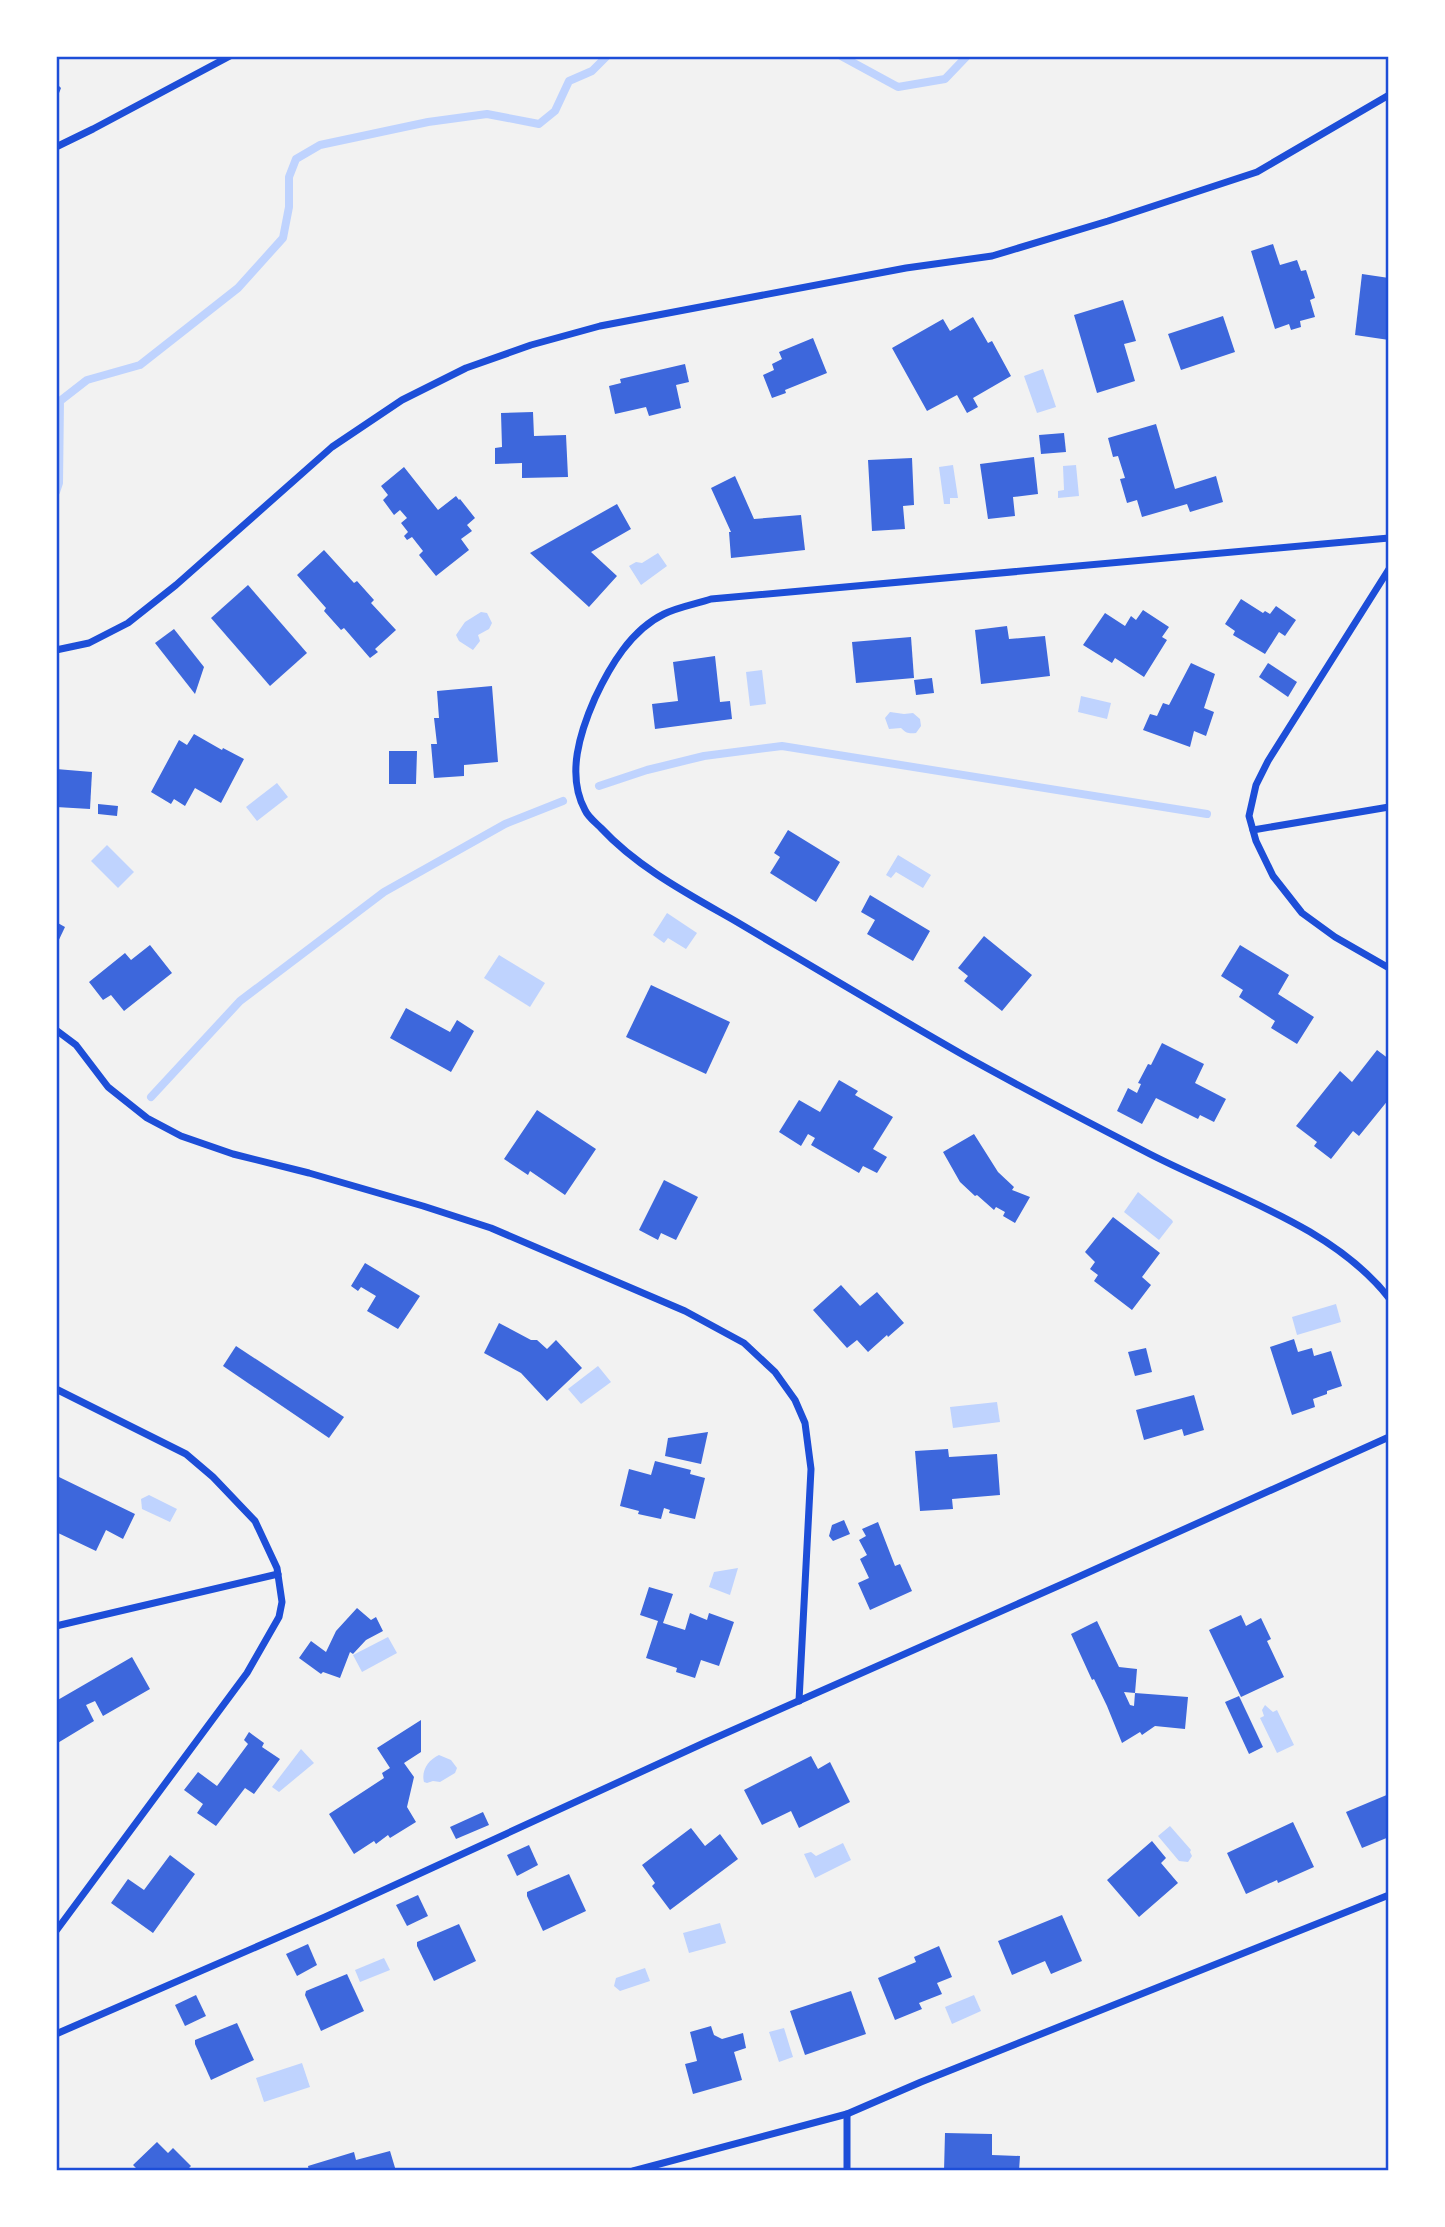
<svg xmlns="http://www.w3.org/2000/svg" width="1445" height="2227" font-family="'Public Sans',sans-serif">
	<style>
		.water { fill: #bfd3fe }
		.lines { fill: none; stroke-linecap: round; stroke-linejoin: round }
		.stream { stroke: #bfd3fe; stroke-width: 8 }
		.building { fill: #3d67dc }
		.minor { stroke: #1d4ed8; stroke-width: 7 }
		.neatline { fill: none; stroke: #1d4ed8; stroke-width: 2.5 }
	</style>
	<rect width="100%" height="100%" fill="#f2f2f2"/>
	<g class="water">
		<polygon points="1043,369 1056,407 1037,413 1024,376"/>
		<polygon points="953,465 958,498 950,498 950,504 944,504 939,467"/>
		<polygon points="1076,465 1079,496 1058,498 1058,491 1064,490 1063,466"/>
		<polygon points="658,553 667,566 641,585 629,566 636,562 642,563"/>
		<polygon points="481,612 487,613 492,623 489,629 478,635 480,641 473,650 459,641 456,635 465,622"/>
		<polygon points="762,670 766,704 750,706 746,672"/>
		<polygon points="1081,696 1111,703 1107,719 1078,712"/>
		<path d="M890,712l14,2 9,-1 7,6 1,7 -5,7c-7,1 -10,0 -15,-5l-12,1 -4,-11z"/>
		<polygon points="277,783 288,797 257,821 246,807"/>
		<polygon points="107,845 134,872 118,888 91,861"/>
		<polygon points="898,855 931,875 923,888 896,872 891,878 886,875"/>
		<polygon points="667,913 697,933 686,949 668,938 664,943 653,935"/>
		<polygon points="499,955 545,983 530,1007 484,978"/>
		<polygon points="1138,1192 1172,1220 1173,1222 1159,1240 1124,1212"/>
		<polygon points="1336,1304 1341,1322 1297,1335 1292,1317"/>
		<polygon points="598,1366 611,1382 581,1404 568,1389"/>
		<polygon points="997,1402 1000,1422 953,1428 950,1407"/>
		<polygon points="149,1495 177,1509 170,1522 142,1509 141,1499"/>
		<polygon points="738,1568 730,1595 709,1587 714,1572"/>
		<polygon points="388,1637 397,1653 362,1672 353,1655"/>
		<polygon points="1265,1705 1273,1712 1277,1710 1294,1745 1277,1753 1260,1718 1264,1716 1262,1710"/>
		<polygon points="301,1749 314,1763 279,1792 272,1787"/>
		<path d="M439,1755l12,5 6,8 -2,5 -15,9 -7,-1 -6,2 -3,-1c-3,-11 4,-22 15,-27z"/>
		<polygon points="1170,1826 1191,1850 1190,1852 1192,1856 1188,1862 1179,1861 1158,1836"/>
		<polygon points="843,1843 851,1860 815,1878 804,1854 811,1852 816,1856"/>
		<polygon points="720,1923 726,1943 689,1953 683,1933"/>
		<polygon points="384,1958 390,1970 360,1982 355,1970"/>
		<polygon points="645,1968 650,1981 620,1991 614,1986 616,1978"/>
		<polygon points="974,1995 981,2011 952,2024 945,2007"/>
		<polygon points="784,2028 793,2057 779,2062 769,2032"/>
		<polygon points="302,2063 310,2087 264,2102 256,2078"/>
	</g>
	<g class="lines">
		<g class="stream">
			<polyline points="841,56 898,87 945,79 967,56"/>
			<polyline points="56,492 59,483 60,401 87,380 140,365 238,288 283,238 289,207 289,177 296,159 320,145 428,122 487,114 539,124 555,111 569,81 592,71 607,56"/>
			<polyline points="599,786 647,770 704,756 782,746 1207,814"/>
			<polyline points="151,1097 240,1001 384,892 505,824 563,801"/>
		</g>
	</g>
	<g class="building">
		<polygon points="56,83 61,88 56,101"/>
		<polygon points="1273,244 1280,265 1297,260 1301,271 1306,270 1315,298 1310,300 1315,317 1300,321 1301,327 1291,330 1289,324 1275,329 1251,251"/>
		<polygon points="1362,274 1389,278 1389,340 1355,335"/>
		<polygon points="1123,300 1136,341 1124,344 1135,381 1097,393 1074,315"/>
		<polygon points="1223,316 1235,352 1181,370 1168,334"/>
		<polygon points="973,317 988,343 992,341 1011,376 973,398 978,407 967,413 957,395 927,411 892,348 943,319 950,331"/>
		<polygon points="813,338 827,373 785,390 786,393 772,398 763,375 774,370 772,364 782,359 779,352"/>
		<polygon points="685,364 689,382 676,385 681,408 649,416 646,407 615,414 609,386 621,383 620,379"/>
		<polygon points="533,412 534,436 566,435 568,477 522,478 522,463 495,464 495,448 502,447 501,413"/>
		<polygon points="1156,424 1175,489 1216,476 1223,502 1190,512 1187,504 1142,517 1137,500 1127,503 1120,479 1125,478 1118,456 1113,457 1108,438"/>
		<polygon points="1064,433 1066,452 1041,454 1039,435"/>
		<polygon points="1034,457 1038,494 1013,497 1015,516 988,519 980,464"/>
		<polygon points="912,458 914,505 903,506 905,529 872,531 868,460"/>
		<polygon points="404,467 438,510 456,496 459,500 460,499 475,518 467,525 472,531 461,539 469,550 436,576 419,555 423,551 412,537 407,540 404,536 408,532 401,523 407,518 400,510 394,515 383,500 388,495 381,486"/>
		<polygon points="735,476 754,519 801,515 805,550 731,558 729,532 731,532 711,488"/>
		<polygon points="617,504 631,529 591,552 617,576 589,607 530,553"/>
		<polygon points="324,550 354,583 357,581 374,600 371,603 396,630 375,649 378,652 370,658 344,628 341,630 324,611 326,608 297,575"/>
		<polygon points="248,585 307,653 270,686 211,618"/>
		<polygon points="1241,599 1263,613 1265,611 1270,614 1276,606 1296,620 1285,636 1279,632 1265,654 1233,635 1235,631 1225,624"/>
		<polygon points="1143,610 1169,627 1162,637 1167,640 1144,677 1115,658 1112,663 1083,645 1105,613 1125,626 1131,616 1136,620"/>
		<polygon points="1007,626 1009,639 1045,636 1050,676 981,684 975,630"/>
		<polygon points="174,629 204,667 195,694 155,643"/>
		<polygon points="911,637 914,678 856,683 852,642"/>
		<polygon points="715,656 720,702 730,701 732,719 655,729 652,704 678,701 673,662"/>
		<polygon points="1191,663 1215,674 1204,708 1214,712 1206,736 1194,731 1190,747 1143,730 1150,714 1157,716 1163,703 1169,705"/>
		<polygon points="1268,663 1297,682 1288,697 1259,677"/>
		<polygon points="932,678 934,693 916,695 914,680"/>
		<polygon points="492,686 498,762 464,765 464,776 434,778 431,744 437,744 434,718 439,718 437,691"/>
		<polygon points="194,734 222,750 223,748 244,759 221,803 195,788 185,806 174,799 171,804 151,792 179,740 187,745"/>
		<polygon points="389,751 417,751 416,784 389,784"/>
		<polygon points="56,769 92,772 90,809 56,807"/>
		<polygon points="98,804 118,806 117,816 98,814"/>
		<polygon points="788,830 840,862 816,902 770,873 780,857 774,853"/>
		<polygon points="870,895 930,931 913,961 867,934 875,920 861,912"/>
		<polygon points="56,922 65,927 56,946"/>
		<polygon points="984,936 1032,975 1002,1011 964,981 968,976 958,968"/>
		<polygon points="150,945 172,973 124,1011 111,995 103,1000 89,982 125,953 131,960"/>
		<polygon points="1240,945 1289,975 1278,994 1314,1017 1297,1044 1271,1028 1275,1021 1239,997 1243,990 1221,976"/>
		<polygon points="651,985 730,1022 706,1074 626,1037"/>
		<polygon points="406,1008 450,1032 457,1020 474,1031 451,1072 390,1038"/>
		<polygon points="1162,1043 1204,1064 1195,1083 1226,1099 1214,1122 1200,1115 1198,1119 1156,1098 1142,1124 1117,1111 1128,1088 1137,1093 1141,1084 1138,1083 1148,1064 1151,1065"/>
		<polygon points="1377,1050 1389,1059 1389,1099 1359,1136 1353,1131 1331,1159 1314,1146 1317,1142 1296,1126 1340,1071 1352,1082"/>
		<polygon points="839,1080 858,1091 855,1095 893,1117 873,1149 887,1157 877,1173 863,1166 859,1173 811,1145 815,1138 808,1134 801,1146 779,1132 799,1100 820,1112"/>
		<polygon points="537,1110 596,1149 565,1195 530,1171 528,1175 504,1159"/>
		<polygon points="974,1134 998,1172 1014,1187 1012,1190 1030,1197 1015,1223 1003,1216 1005,1212 996,1207 994,1210 977,1195 975,1196 960,1182 943,1152"/>
		<polygon points="664,1180 698,1197 676,1240 661,1233 658,1240 639,1230"/>
		<polygon points="1113,1217 1160,1253 1142,1277 1151,1285 1132,1310 1094,1281 1098,1275 1090,1269 1095,1262 1085,1252"/>
		<polygon points="365,1263 420,1296 398,1329 367,1311 376,1296 361,1287 358,1291 351,1286"/>
		<polygon points="841,1285 860,1306 877,1292 904,1323 888,1337 887,1335 868,1352 857,1340 847,1348 813,1310"/>
		<polygon points="499,1323 531,1340 537,1340 547,1349 556,1340 582,1368 547,1401 521,1373 484,1353"/>
		<polygon points="1294,1339 1298,1352 1312,1348 1314,1356 1331,1351 1342,1386 1327,1391 1327,1394 1313,1399 1315,1407 1292,1415 1270,1347"/>
		<polygon points="236,1346 344,1417 329,1438 223,1366"/>
		<polygon points="1146,1348 1152,1372 1135,1376 1128,1352"/>
		<polygon points="1194,1395 1204,1430 1184,1436 1182,1429 1144,1440 1136,1410"/>
		<polygon points="708,1432 701,1464 665,1456 668,1438"/>
		<polygon points="948,1449 949,1457 997,1454 1000,1495 952,1499 953,1509 920,1511 915,1451"/>
		<polygon points="655,1461 691,1470 690,1474 705,1478 695,1519 669,1513 670,1510 664,1508 661,1519 638,1514 639,1511 620,1506 629,1469 651,1475"/>
		<polygon points="59,1477 135,1514 123,1539 106,1530 96,1551 56,1532 56,1483"/>
		<polygon points="844,1520 850,1534 833,1541 829,1536 832,1525"/>
		<polygon points="878,1522 895,1566 900,1564 912,1591 870,1610 858,1583 869,1578 860,1559 867,1555 859,1540 866,1536 862,1529"/>
		<polygon points="649,1587 673,1594 663,1623 685,1630 690,1613 707,1620 709,1613 734,1622 719,1666 701,1660 695,1678 676,1672 677,1668 646,1658 658,1621 640,1615"/>
		<polygon points="357,1608 371,1620 376,1617 383,1631 366,1640 353,1654 350,1652 340,1678 323,1672 321,1674 299,1658 311,1641 326,1652 336,1631"/>
		<polygon points="1241,1615 1246,1626 1261,1618 1271,1639 1267,1641 1284,1677 1241,1697 1209,1630"/>
		<polygon points="1097,1621 1119,1667 1137,1669 1135,1693 1124,1692 1130,1705 1134,1706 1135,1693 1188,1697 1185,1729 1155,1726 1142,1735 1140,1732 1122,1743 1107,1706 1094,1679 1092,1680 1071,1634"/>
		<polygon points="132,1657 150,1689 103,1716 95,1701 86,1705 94,1721 56,1744 56,1701"/>
		<polygon points="1239,1696 1263,1747 1249,1754 1225,1702"/>
		<polygon points="421,1720 421,1752 404,1763 414,1777 407,1807 416,1822 390,1838 388,1835 376,1844 374,1841 354,1854 329,1814 384,1778 382,1773 390,1768 377,1748"/>
		<polygon points="249,1732 264,1743 262,1747 280,1759 254,1794 245,1788 216,1826 197,1813 203,1804 184,1790 198,1772 217,1786 248,1744 244,1740"/>
		<polygon points="811,1756 818,1769 830,1762 850,1802 799,1828 791,1811 762,1825 744,1790"/>
		<polygon points="1389,1794 1389,1837 1362,1848 1346,1812"/>
		<polygon points="483,1812 489,1825 456,1839 450,1827"/>
		<polygon points="1293,1822 1314,1867 1278,1883 1277,1880 1246,1894 1227,1853"/>
		<polygon points="691,1828 705,1846 720,1834 738,1859 670,1910 652,1886 655,1883 642,1865"/>
		<polygon points="1152,1841 1166,1858 1161,1863 1178,1883 1139,1917 1107,1880"/>
		<polygon points="529,1845 538,1865 517,1876 507,1855"/>
		<polygon points="170,1855 195,1874 153,1933 111,1903 128,1879 144,1890"/>
		<polygon points="569,1874 586,1911 543,1931 527,1896 527,1892"/>
		<polygon points="418,1895 428,1916 407,1926 396,1905"/>
		<polygon points="1062,1915 1082,1961 1051,1974 1045,1961 1012,1975 998,1941"/>
		<polygon points="459,1924 476,1961 434,1981 417,1946 417,1942"/>
		<polygon points="308,1944 317,1965 297,1976 286,1954"/>
		<polygon points="939,1946 952,1977 937,1983 942,1994 919,2003 922,2009 895,2020 878,1978 916,1962 914,1957"/>
		<polygon points="347,1974 364,2011 321,2031 305,1995 306,1991"/>
		<polygon points="851,1991 866,2034 805,2055 790,2011"/>
		<polygon points="196,1995 206,2016 185,2026 175,2005"/>
		<polygon points="237,2023 254,2060 211,2080 195,2044 195,2040"/>
		<polygon points="711,2026 714,2035 722,2039 743,2033 746,2048 734,2052 742,2080 693,2094 685,2064 697,2061 690,2032"/>
		<polygon points="945,2133 992,2134 992,2155 1020,2156 1019,2171 944,2171"/>
		<polygon points="157,2142 168,2153 173,2148 191,2166 186,2171 139,2171 133,2165"/>
		<polygon points="390,2151 396,2171 309,2171 308,2166 354,2152 356,2160"/>
	</g>
	<g class="lines">
		<g class="minor">
			<polyline points="56,147 93,129 230,56"/>
			<path d="M1389,538l-678,61c-15,5 -33,8 -47,15 -33,16 -54,52 -69,84 -15,34 -29,77 -10,112 3,7 11,13 16,18 37,40 89,67 136,94 76,45 151,90 228,134 59,33 119,64 179,95 81,43 187,73 245,147"/>
			<polyline points="1389,569 1268,761 1256,785 1249,816 1256,841 1273,876 1302,913 1335,937 1389,968"/>
			<polyline points="56,650 89,643 128,623 176,585 332,447 402,400 466,368 531,345 600,326 906,268 992,256 1108,221 1257,172 1389,95"/>
			<polyline points="1253,830 1389,807"/>
			<polyline points="56,1030 76,1045 108,1087 147,1118 181,1136 233,1154 309,1173 423,1206 491,1228 685,1311 744,1343 775,1372 795,1400 805,1423 811,1469 799,1701"/>
			<polyline points="56,1389 186,1454 213,1477 255,1521 277,1568 282,1602 279,1617 247,1673 56,1931"/>
			<polyline points="56,1626 278,1574"/>
			<polyline points="56,2034 325,1917 706,1742 1067,1582 1389,1437"/>
			<polyline points="633,2171 847,2114 921,2082 1389,1895"/>
			<polyline points="847,2171 847,2114"/>
		</g>
	</g>
	<rect width="1445" height="2227" fill="none" stroke="#ffffff" stroke-width="116"/>
	<rect x="58" y="58" width="1329" height="2111" class="neatline"/>
</svg>
